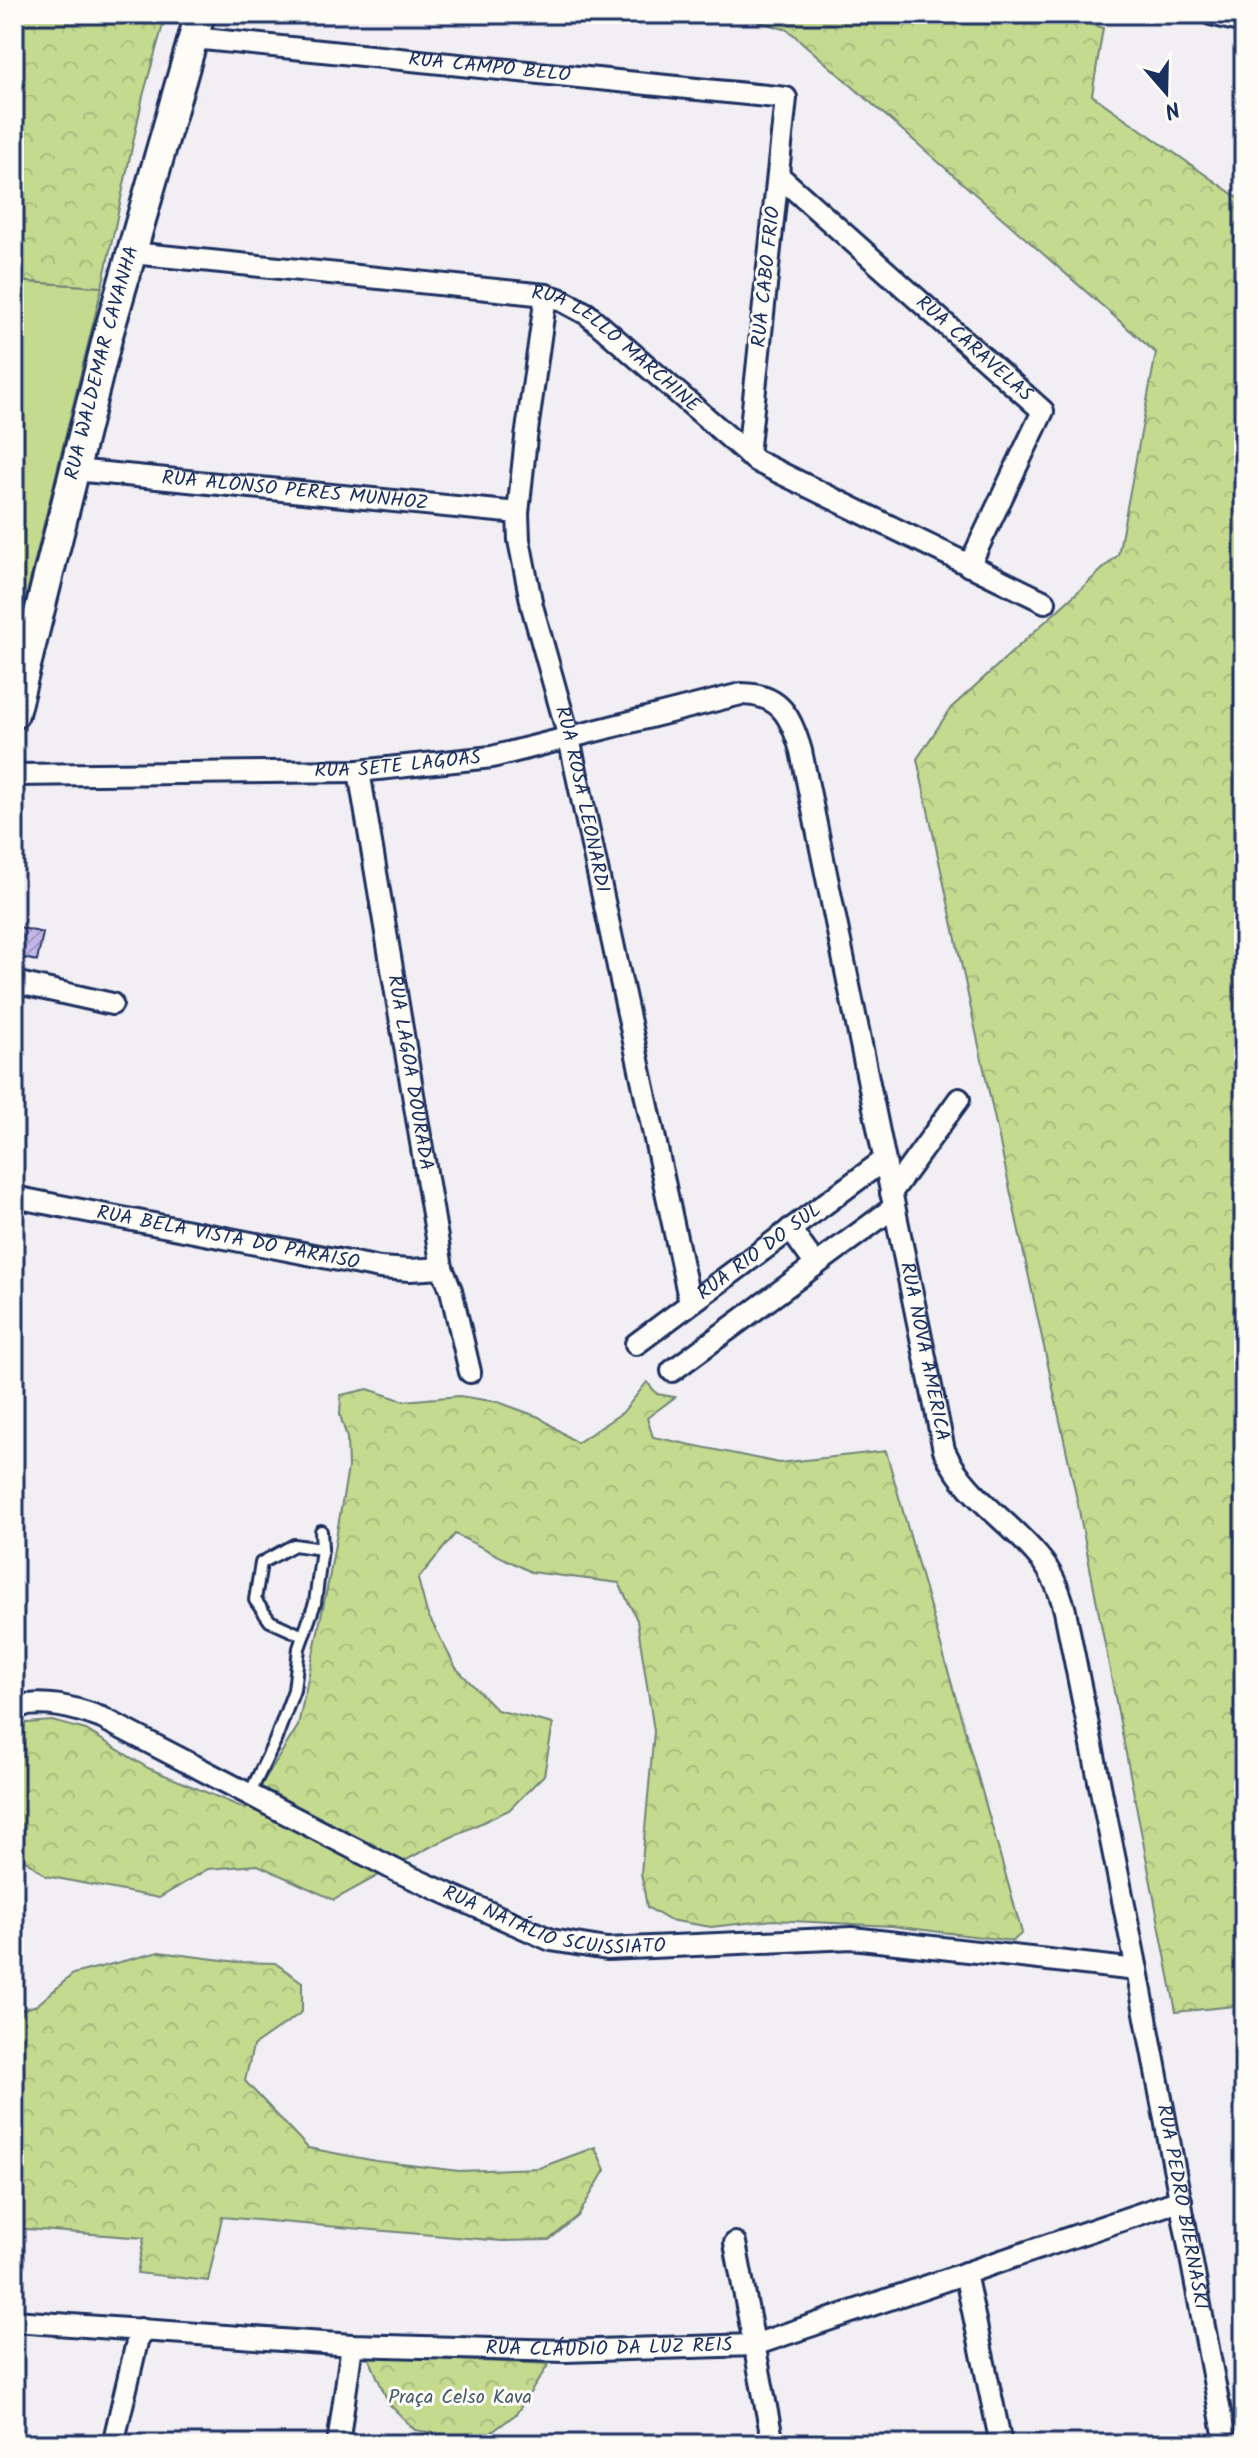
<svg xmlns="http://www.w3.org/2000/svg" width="1258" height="2458" font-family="Kalam,sans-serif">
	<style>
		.grass { fill: #c4da8f; stroke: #708476; stroke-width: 2 }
		.forest { fill: url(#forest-crowns); stroke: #708476; stroke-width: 2 }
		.building { fill: url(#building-hatch); stroke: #1b2f5e; stroke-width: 2 }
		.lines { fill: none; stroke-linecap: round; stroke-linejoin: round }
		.lane-casing { stroke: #1b2f5e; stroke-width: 16 }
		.street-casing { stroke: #1b2f5e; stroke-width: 26 }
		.secondary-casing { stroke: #1b2f5e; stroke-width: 34 }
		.lane { stroke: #fdfcf7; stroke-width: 10 }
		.street { stroke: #fdfcf7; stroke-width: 20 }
		.secondary { stroke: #fdfcf7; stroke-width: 28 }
		.labels { text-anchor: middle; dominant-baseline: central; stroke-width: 6; stroke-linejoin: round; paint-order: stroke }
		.street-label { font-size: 20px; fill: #1b2f5e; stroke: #fdfcf7 }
		.park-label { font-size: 20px; fill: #455a6a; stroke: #fdfcf7 }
	</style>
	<defs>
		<pattern id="forest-crowns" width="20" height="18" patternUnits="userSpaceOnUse" patternTransform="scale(2)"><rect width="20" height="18" fill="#c4da8f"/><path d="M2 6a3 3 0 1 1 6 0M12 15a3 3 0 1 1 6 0" fill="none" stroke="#a8bb7e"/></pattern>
		<pattern id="building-hatch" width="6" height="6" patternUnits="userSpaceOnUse" patternTransform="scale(2)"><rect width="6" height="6" fill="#c2b7e8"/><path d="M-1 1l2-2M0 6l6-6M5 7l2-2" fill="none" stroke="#9d95bf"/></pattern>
	</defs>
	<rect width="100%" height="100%" fill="#f1eef4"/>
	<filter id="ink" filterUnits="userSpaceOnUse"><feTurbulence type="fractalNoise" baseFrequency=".0125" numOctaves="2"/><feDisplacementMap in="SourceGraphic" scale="16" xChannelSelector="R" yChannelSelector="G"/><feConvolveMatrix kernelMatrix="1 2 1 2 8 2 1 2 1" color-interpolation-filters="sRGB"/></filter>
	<g filter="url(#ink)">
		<polygon class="grass" points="14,281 102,287 14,646"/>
		<g class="forest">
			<polygon points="14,14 166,14 143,96 102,287 14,281"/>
			<polygon points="731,14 1054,14 1103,28 1092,95 1244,202 1244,2005 1176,2012 1076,1495 917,759 951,708 1118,555 1156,353 788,30"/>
			<polygon points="647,1382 657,1394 675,1397 647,1418 653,1437 779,1463 886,1451 1022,1933 1013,1941 892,1926 773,1920 711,1927 669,1920 647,1907 641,1873 654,1731 637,1620 619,1583 531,1572 455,1534 418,1579 427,1613 456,1668 497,1710 553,1724 544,1775 509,1810 430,1847 334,1900 258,1865 208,1869 159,1898 46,1876 14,1851 14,1724 52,1721 86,1730 148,1768 246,1809 298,1726 329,1579 348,1468 347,1438 340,1415 341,1395 368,1389 404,1401 459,1396 498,1402 539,1417 577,1443 623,1412"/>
			<polygon points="159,1952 238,1962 275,1963 302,1982 302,2012 253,2046 245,2081 308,2148 376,2161 459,2171 539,2168 595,2147 605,2170 578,2216 549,2240 502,2241 222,2217 208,2281 137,2273 144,2238 14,2228 14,2012 37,2005 73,1974"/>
			<polygon points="368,2356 549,2364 516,2414 488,2435 461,2438 415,2430 389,2404"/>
		</g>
		<polygon class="building" points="14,926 43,933 37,961 14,956"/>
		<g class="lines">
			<g class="lane-casing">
				<g id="lane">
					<polyline points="303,1636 270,1621 255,1600 261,1563 294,1545 322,1549"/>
					<polyline points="250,1793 275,1741 294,1690 299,1648 315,1603 322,1549 321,1531"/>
				</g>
			</g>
			<g class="street-casing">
				<g id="street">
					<polyline points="1211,14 1244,22"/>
					<path id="s1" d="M193,38l593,60 -38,357"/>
					<path id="s2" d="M778,175l265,236 -74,155"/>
					<path id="s3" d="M132,253l414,42 13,4 28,15 169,147 289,141"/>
					<path id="s4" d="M546,295l-20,143 -8,75 1,27 13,66 37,132 121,565"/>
					<path id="s5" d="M74,470l444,43"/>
					<path id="s6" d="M359,771l83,497 9,22 19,82"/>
					<path id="s7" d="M14,775l345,-4 133,-14 249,-63c39,0 50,22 60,57l143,699c20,45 63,69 94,106 14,16 22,35 27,55l72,359 89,474"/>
					<polyline points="14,982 112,1004"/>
					<polyline points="891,1193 959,1099"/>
					<path id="s8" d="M14,1197l366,71 30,2 32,-2"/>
					<polyline points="790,1229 816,1265"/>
					<path id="s9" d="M636,1344l248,-184"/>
					<polyline points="672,1371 893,1208"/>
					<path id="s10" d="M14,1707c31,-7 59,0 88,11l297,154 152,68 56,9 245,-11 285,32"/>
					<polyline points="735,2243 773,2444"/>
					<polyline points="965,2273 1001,2444"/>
					<path id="s11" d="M14,2321l338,24 213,6 189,-6 427,-145"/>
					<polyline points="113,2444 140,2329"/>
					<polyline points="338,2444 352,2345"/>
				</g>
			</g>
			<g class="secondary-casing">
				<g id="secondary">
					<path id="s12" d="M14,714l94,-379 92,-321"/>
				</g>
			</g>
			<use href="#lane" class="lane"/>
			<use href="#street" class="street"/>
			<use href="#secondary" class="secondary"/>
		</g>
	</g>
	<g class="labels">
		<g class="street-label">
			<text stroke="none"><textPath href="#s1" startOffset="298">RUA CAMPO BELO</textPath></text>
			<text transform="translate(767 277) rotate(-84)">RUA CABO FRIO</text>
			<text stroke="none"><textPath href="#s2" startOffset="262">RUA CARAVELAS</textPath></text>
			<text stroke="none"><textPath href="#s3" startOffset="504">RUA LELLO MARCHINE</textPath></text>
			<text stroke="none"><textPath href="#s12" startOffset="362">RUA WALDEMAR CAVANHA</textPath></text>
			<text stroke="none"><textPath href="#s5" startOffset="222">RUA ALONSO PERES MUNHOZ</textPath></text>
			<text stroke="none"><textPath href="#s7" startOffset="384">RUA SETE LAGOAS</textPath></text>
			<text stroke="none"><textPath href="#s4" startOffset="514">RUA ROSA LEONARDI</textPath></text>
			<text stroke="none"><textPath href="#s6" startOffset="306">RUA LAGOA DOURADA</textPath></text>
			<text stroke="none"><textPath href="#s8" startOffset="218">RUA BELA VISTA DO PARAÍSO</textPath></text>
			<text stroke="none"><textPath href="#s9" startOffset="154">RUA RIO DO SUL</textPath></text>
			<text stroke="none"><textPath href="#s7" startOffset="1440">RUA NOVA AMÉRICA</textPath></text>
			<text stroke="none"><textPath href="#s10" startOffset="590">RUA NATÁLIO SCUISSIATO</textPath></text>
			<text stroke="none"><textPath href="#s7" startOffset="2352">RUA PEDRO BIERNASKI</textPath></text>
			<text stroke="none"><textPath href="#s11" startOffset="596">RUA CLÁUDIO DA LUZ REIS</textPath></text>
		</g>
		<g class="park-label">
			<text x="460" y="2398">Praça Celso Kava</text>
		</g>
	</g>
	<rect width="1258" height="2458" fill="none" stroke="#fdfcf7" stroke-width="48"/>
	<rect x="24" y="24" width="1210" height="2410" fill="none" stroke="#1b2f5e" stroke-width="3" filter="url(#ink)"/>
	<g transform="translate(1166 92) rotate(160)" stroke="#fdfcf7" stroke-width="6" paint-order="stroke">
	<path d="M0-6L14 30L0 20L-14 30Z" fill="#1b2f5e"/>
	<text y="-12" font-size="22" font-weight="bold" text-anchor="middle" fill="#1b2f5e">N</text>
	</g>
</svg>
